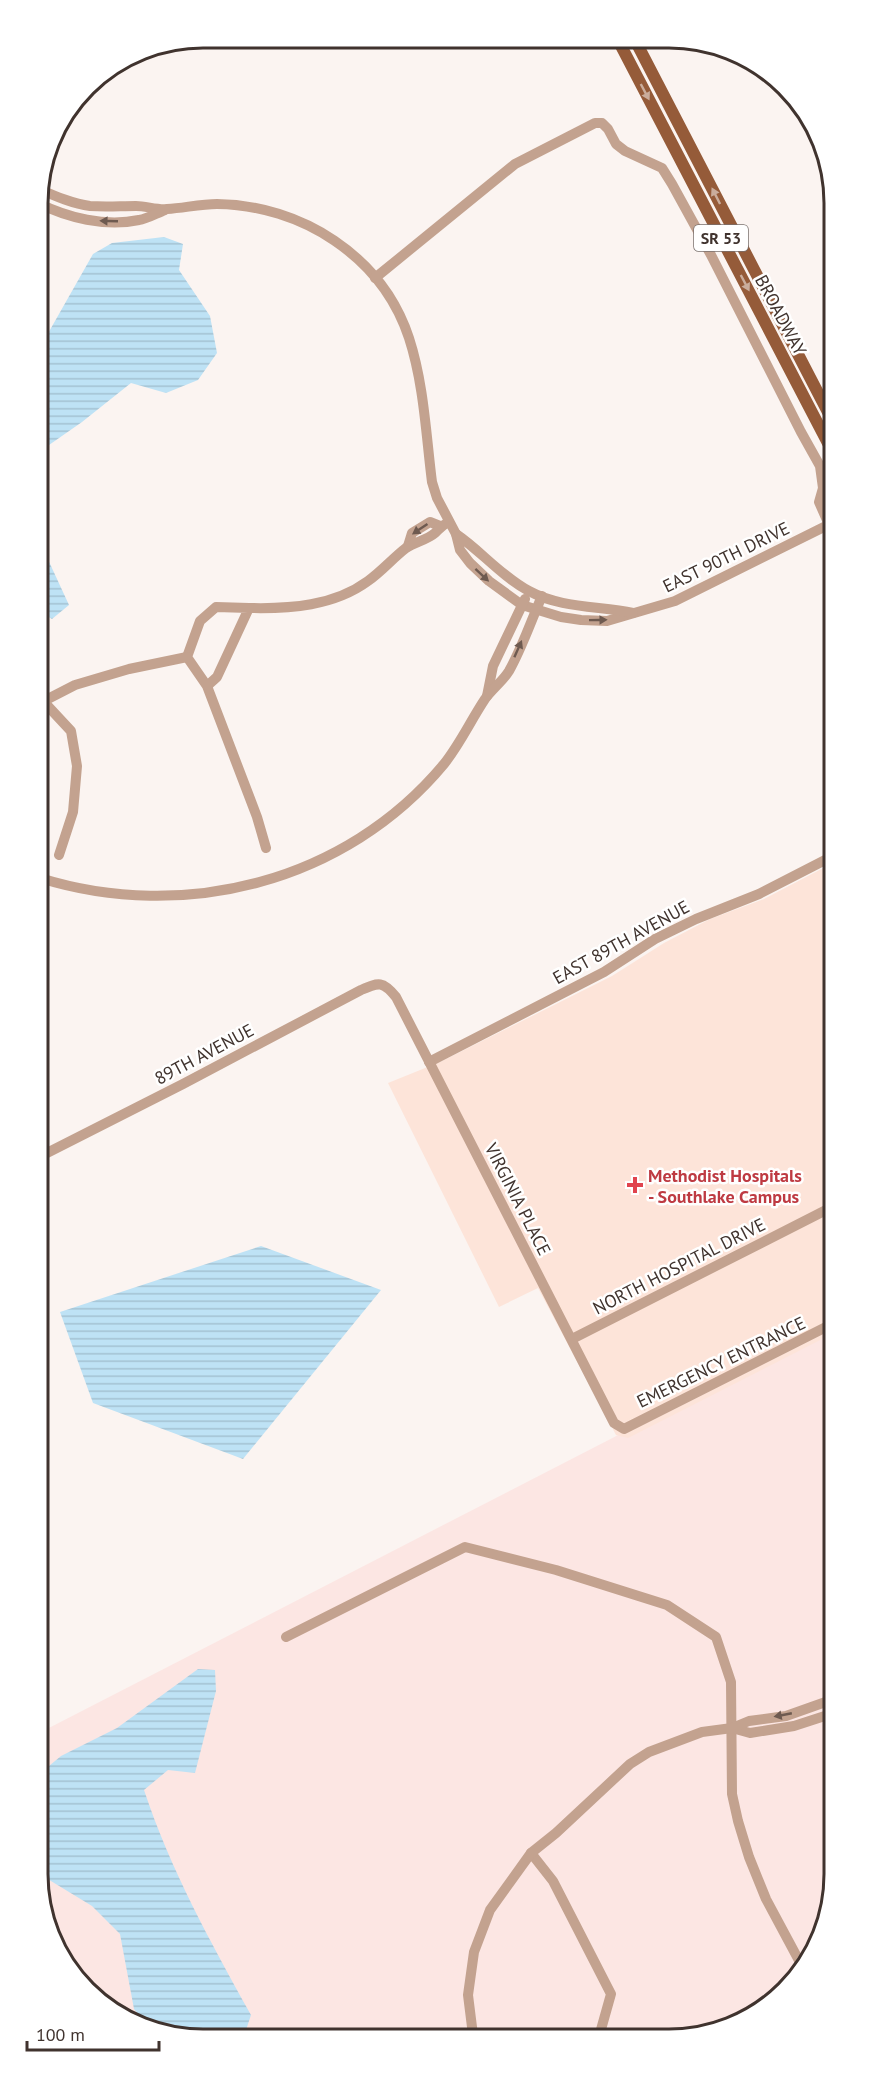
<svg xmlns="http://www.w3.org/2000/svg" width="872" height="2077" font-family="'PT Sans',sans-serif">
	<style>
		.commercial { fill: #fce6e3 }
		.built { fill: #fde4d9 }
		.water { fill: url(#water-rules) }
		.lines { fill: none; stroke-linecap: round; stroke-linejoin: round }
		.minor { stroke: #c3a28f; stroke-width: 10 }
		.major { stroke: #955b39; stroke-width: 12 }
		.oneway { fill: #caad9c }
		.oneway2 { fill: #6e5a50 }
		.health-dot { fill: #e0444e; stroke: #fff; stroke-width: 2 }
		.labels { text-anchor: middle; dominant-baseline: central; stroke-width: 5; stroke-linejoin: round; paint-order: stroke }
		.shield { fill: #fff; stroke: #79706d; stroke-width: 1.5 }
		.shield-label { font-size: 16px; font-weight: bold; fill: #40332e }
		.street-label { font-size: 18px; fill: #40332e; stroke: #fff }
		.health-label { font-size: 18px; font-weight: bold; fill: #be3a42; stroke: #fff; text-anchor: start }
		.rim { fill: none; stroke: #40332e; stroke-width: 3 }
	</style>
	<defs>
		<pattern id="water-rules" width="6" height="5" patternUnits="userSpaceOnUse" patternTransform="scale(1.5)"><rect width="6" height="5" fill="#bee2f5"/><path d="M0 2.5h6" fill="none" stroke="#a4c2d2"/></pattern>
	</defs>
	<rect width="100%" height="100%" fill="#fbf4f1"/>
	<polygon class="commercial" points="832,1325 834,1884 822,1937 794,1983 711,2034 171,2036 86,1991 43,1916 43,1731"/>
	<polygon class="built" points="831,864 832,1334 628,1438 616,1435 538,1288 499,1307 388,1083 440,1062 612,976 664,943 710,919 764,899"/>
	<g class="water">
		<polygon points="164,237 183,244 179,270 210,316 217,353 198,380 166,393 131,383 82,422 39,452 38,351 93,254 112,243"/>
		<polygon points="39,546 45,553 69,605 52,619 39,611"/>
		<polygon points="261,1246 381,1290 243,1459 93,1403 60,1312"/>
		<path d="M198,1669l17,1 1,21 -21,82 -27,-3 -24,20c27,81 66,151 107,225l-7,21h-73l-26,-14 -11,-13 -14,-75 -28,-28 -46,-28 -3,-4v-103l18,-15 56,-28z"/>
	</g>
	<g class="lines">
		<g class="minor">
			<path d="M39,189c16,7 34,15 51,17 16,1 30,0 46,0 10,0 21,4 31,3 17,-1 33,-5 50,-5 84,1 165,52 192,134 15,46 17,97 23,144l5,16 19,36 4,16 10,13 19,18 33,24 39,12 20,3 26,1 68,-20 155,-77"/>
			<path d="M38,203c30,15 67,24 101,17 8,-1 18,-7 26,-10"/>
			<polyline points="375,278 515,164 595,123 602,123 608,129 616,144 625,151 662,168 672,184 711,255 801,432 820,466 823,488 819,502 830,527"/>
			<path d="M456,534c25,17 45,42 73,57 31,17 70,15 104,22"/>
			<polyline points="408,546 412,533 430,522 440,526"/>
			<path d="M249,608c41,1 85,-2 119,-27 14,-10 25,-23 38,-33 9,-6 21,-8 29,-15 5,-5 7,-8 14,-11"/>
			<polyline points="207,686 217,677 249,608 216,607 200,621 187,657 207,686 257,817 266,848"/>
			<polyline points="487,696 493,666 525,599"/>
			<polyline points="44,702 71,731 77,766 73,812 59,855"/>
			<polyline points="40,703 75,685 129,669 187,657"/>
			<path d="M40,878c144,45 306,4 404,-114 16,-20 27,-44 41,-65 7,-10 18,-18 24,-28 13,-23 22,-50 33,-75"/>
			<polyline points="429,1062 604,972 655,939 696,919 759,894 831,857"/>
			<path d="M41,1156l142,-72 178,-94c18,-8 22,-9 35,7l218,426 10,6 208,-105"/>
			<polyline points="572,1339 832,1207"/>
			<polyline points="286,1637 465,1547 556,1570 667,1605 716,1637 731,1682 732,1794 738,1821 749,1857 766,1899 803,1968"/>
			<polyline points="732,1728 750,1733 794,1726 834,1713"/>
			<polyline points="531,1853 553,1881 611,1994 600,2033 596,2034"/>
			<polyline points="473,2035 468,1995 474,1952 490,1910 531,1853 556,1833 630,1764 649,1752 702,1732 732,1728 749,1721 786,1716 834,1699"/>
		</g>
		<g class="major">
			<polyline points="618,40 830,447"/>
			<polyline points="635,40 830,416"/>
		</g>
	</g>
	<defs><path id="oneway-solid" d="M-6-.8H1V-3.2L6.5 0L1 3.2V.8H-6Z" transform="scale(1.5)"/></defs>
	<g class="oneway">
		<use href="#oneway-solid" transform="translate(645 92) rotate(62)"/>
		<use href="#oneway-solid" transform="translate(716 196) rotate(-117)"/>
		<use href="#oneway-solid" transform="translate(745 283) rotate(62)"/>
	</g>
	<g class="oneway2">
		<use href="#oneway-solid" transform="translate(109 221) rotate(-178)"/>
		<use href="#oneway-solid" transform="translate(420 529) rotate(146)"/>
		<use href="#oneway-solid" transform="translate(482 575) rotate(43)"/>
		<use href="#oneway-solid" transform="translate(598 620) rotate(-1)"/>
		<use href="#oneway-solid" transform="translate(518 649) rotate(-66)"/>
		<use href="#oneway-solid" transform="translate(783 1715) rotate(169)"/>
	</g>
	<path class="health-dot" d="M632 1176h6v6h6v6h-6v6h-6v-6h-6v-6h6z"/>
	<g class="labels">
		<rect class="shield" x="694" y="225" width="54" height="26" rx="4.5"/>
		<g class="shield-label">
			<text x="721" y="238">SR 53</text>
		</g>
		<g class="street-label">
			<text transform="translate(781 315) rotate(62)">BROADWAY</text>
			<text transform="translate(726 557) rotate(-26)">EAST 90TH DRIVE</text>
			<text transform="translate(621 942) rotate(-29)">EAST 89TH AVENUE</text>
			<text transform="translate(204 1054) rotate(-28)">89TH AVENUE</text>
			<text transform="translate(518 1199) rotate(63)">VIRGINIA PLACE</text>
			<text transform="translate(679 1266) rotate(-27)">NORTH HOSPITAL DRIVE</text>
			<text transform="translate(721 1362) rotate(-26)">EMERGENCY ENTRANCE</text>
		</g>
		<g class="health-label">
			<text x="648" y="1175">Methodist Hospitals<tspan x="648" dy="21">- Southlake Campus</tspan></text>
		</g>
	</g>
	<path d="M0 0H872V2077H0ZM203 48H669A155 155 0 0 1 824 203V1874A155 155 0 0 1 669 2029H203A155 155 0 0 1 48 1874V203A155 155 0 0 1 203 48Z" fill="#fff" fill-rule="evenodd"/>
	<path class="rim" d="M203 48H669A155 155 0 0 1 824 203V1874A155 155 0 0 1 669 2029H203A155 155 0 0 1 48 1874V203A155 155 0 0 1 203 48Z"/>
	<path d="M27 2041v9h132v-9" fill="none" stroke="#40332e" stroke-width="3"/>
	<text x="36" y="2041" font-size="18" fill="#40332e" stroke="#ffffff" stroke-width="4.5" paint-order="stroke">100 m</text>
</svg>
